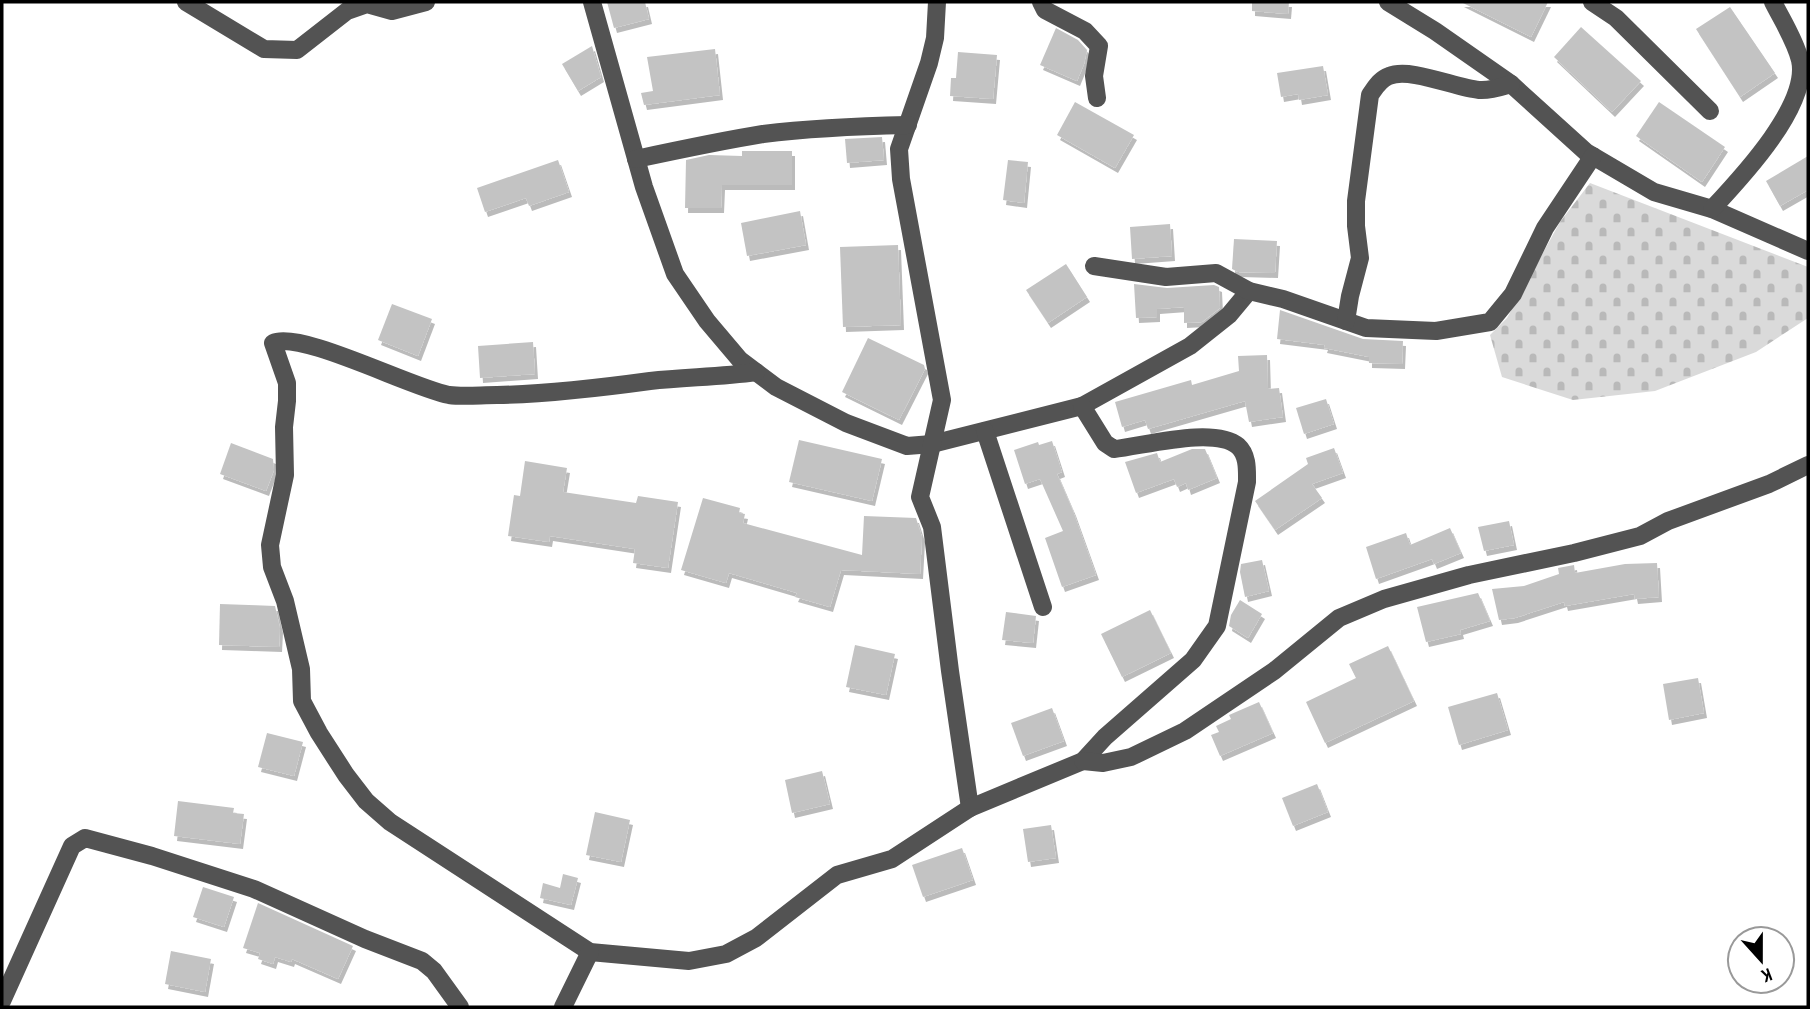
<svg xmlns="http://www.w3.org/2000/svg" width="1810" height="1009" font-family="'Sofia Sans Condensed',sans-serif">
	<style>
		.cemetery { fill: url(#cemetery-stones) }
		.building { fill: #c3c3c3; filter: url(#shadow) }
		.lines { fill: none; stroke-linecap: round; stroke-linejoin: round }
		.minor { stroke: #535353; stroke-width: 18 }
	</style>
	<defs>
		<pattern id="cemetery-stones" width="16" height="16" patternUnits="userSpaceOnUse" patternTransform="scale(1.75)"><rect width="16" height="16" fill="#dadada"/><path d="M2 7V4a2 2 0 0 1 4 0v3zM10 15v-3a2 2 0 0 1 4 0v3z" fill="#b9b9b9"/></pattern>
		<filter id="shadow"><feDropShadow dx="3" dy="5" stdDeviation="0" flood-color="#0004"/></filter>
	</defs>
	<rect width="100%" height="100%" fill="#fff"/>
	<polygon class="cemetery" points="1590,183 1808,267 1808,318 1756,352 1655,391 1573,400 1502,377 1490,335 1507,318 1560,222"/>
	<g class="building">
		<polygon points="607,2 645,2 649,19 614,28"/>
		<polygon points="1252,2 1289,2 1288,14 1252,11"/>
		<polygon points="1461,2 1548,2 1531,37"/>
		<polygon points="1730,7 1775,73 1740,97 1696,29"/>
		<polygon points="1581,27 1641,81 1612,112 1554,57"/>
		<polygon points="1056,28 1078,40 1087,50 1084,64 1077,81 1040,65"/>
		<polygon points="592,46 601,77 578,91 562,64"/>
		<polygon points="715,49 720,95 644,105 641,93 653,91 647,57"/>
		<polygon points="958,52 997,55 993,99 950,96 951,78 956,78"/>
		<polygon points="1323,66 1328,95 1299,100 1298,94 1281,97 1277,73"/>
		<polygon points="1075,102 1134,135 1115,168 1057,135"/>
		<polygon points="1659,102 1725,147 1702,182 1636,136"/>
		<polygon points="882,137 884,160 847,163 845,139"/>
		<polygon points="742,151 792,151 792,185 722,185 721,208 685,208 686,160 709,155 742,156"/>
		<polygon points="1808,156 1808,190 1780,206 1766,181"/>
		<polygon points="558,160 569,192 529,206 526,198 485,212 477,188"/>
		<polygon points="1008,160 1028,162 1024,203 1003,200"/>
		<polygon points="800,211 806,245 747,256 741,223"/>
		<polygon points="1170,224 1172,256 1132,259 1130,227"/>
		<polygon points="1234,239 1277,241 1275,273 1238,272 1232,269"/>
		<polygon points="898,245 901,325 843,327 840,247"/>
		<polygon points="1066,264 1087,297 1048,323 1026,290"/>
		<polygon points="1134,284 1167,288 1214,285 1219,287 1220,308 1202,322 1184,323 1184,307 1157,309 1157,317 1136,318"/>
		<polygon points="392,304 432,319 418,356 378,340"/>
		<polygon points="1280,310 1363,339 1403,341 1402,364 1369,363 1369,357 1324,348 1325,345 1277,339"/>
		<polygon points="868,338 924,365 925,369 899,420 842,392"/>
		<polygon points="533,342 535,374 480,378 478,346"/>
		<polygon points="1267,355 1268,389 1279,388 1283,417 1249,422 1245,401 1148,429 1145,420 1122,427 1115,402 1191,380 1192,385 1239,371 1238,356"/>
		<polygon points="1326,399 1334,424 1304,434 1296,408"/>
		<polygon points="799,440 882,459 872,501 789,482"/>
		<polygon points="1052,441 1062,472 1057,474 1073,511 1096,575 1062,587 1045,538 1063,531 1040,479 1025,484 1014,450 1038,442 1039,445"/>
		<polygon points="231,443 273,459 274,470 266,491 220,474"/>
		<polygon points="1334,448 1343,473 1312,484 1322,498 1275,530 1255,501 1308,464 1306,458"/>
		<polygon points="1192,449 1205,449 1217,478 1188,490 1186,483 1177,487 1174,479 1136,493 1125,462 1157,453 1160,462"/>
		<polygon points="525,461 567,468 563,492 636,503 638,496 678,502 668,568 633,563 635,549 550,536 549,542 508,536 514,495 520,496"/>
		<polygon points="703,498 740,508 739,513 745,514 743,523 862,555 864,516 916,518 922,537 920,574 841,570 830,607 795,597 797,593 729,573 726,583 681,570"/>
		<polygon points="1509,521 1514,545 1484,551 1478,527"/>
		<polygon points="1450,528 1461,553 1434,564 1432,559 1376,579 1366,547 1406,533 1410,545"/>
		<polygon points="1262,560 1269,591 1245,597 1240,572 1241,564"/>
		<polygon points="1657,563 1659,597 1635,599 1634,594 1565,606 1564,602 1515,618 1499,620 1492,589 1524,586 1559,574 1558,568 1574,565 1575,573 1625,564"/>
		<polygon points="1478,593 1490,621 1460,630 1461,634 1426,642 1417,607"/>
		<polygon points="1240,600 1262,614 1248,638 1229,626 1231,615"/>
		<polygon points="220,604 275,606 280,628 279,647 219,645"/>
		<polygon points="1150,610 1171,653 1122,677 1101,634"/>
		<polygon points="1006,612 1036,616 1033,643 1002,640"/>
		<polygon points="855,645 895,654 886,695 846,687"/>
		<polygon points="1388,646 1414,701 1325,743 1306,702 1356,678 1349,664"/>
		<polygon points="1698,678 1704,713 1669,720 1663,684"/>
		<polygon points="1497,693 1508,730 1459,745 1448,707"/>
		<polygon points="1259,702 1273,733 1220,756 1211,735 1219,732 1216,726 1231,719 1229,715"/>
		<polygon points="1052,708 1064,741 1023,756 1011,723"/>
		<polygon points="267,733 303,742 294,776 258,767"/>
		<polygon points="822,771 830,804 792,813 785,780"/>
		<polygon points="1317,784 1328,812 1293,826 1282,798"/>
		<polygon points="178,801 234,808 233,813 244,814 240,844 174,836"/>
		<polygon points="595,812 630,820 621,862 586,855"/>
		<polygon points="1051,825 1056,858 1028,862 1023,829"/>
		<polygon points="962,848 973,880 923,897 912,865"/>
		<polygon points="563,874 578,878 571,905 540,898 543,883 560,888"/>
		<polygon points="203,887 234,897 224,927 193,917"/>
		<polygon points="258,903 353,946 338,979 292,959 291,962 275,957 273,964 258,959 260,953 243,948"/>
		<polygon points="171,951 211,959 205,992 165,984"/>
	</g>
	<g class="lines">
		<g class="minor">
			<polyline points="186,2 264,49 297,50 347,11 367,4 392,11 426,2"/>
			<polyline points="592,2 644,187 675,274 707,321 740,360 776,387 846,423 907,446 932,444 1082,406 1190,346 1229,315 1249,291"/>
			<polyline points="937,2 935,38 929,63 899,149 901,179 942,400 920,497 932,527 950,671 970,808"/>
			<polyline points="1041,2 1045,10 1085,31 1099,46 1094,76 1097,98"/>
			<polyline points="1388,2 1435,31 1511,84 1586,152 1654,192 1712,209 1808,251"/>
			<polyline points="1592,2 1616,18 1710,111"/>
			<path d="M636,159c42,-9 84,-18 127,-25 48,-6 97,-8 145,-9"/>
			<path d="M1712,209c29,-31 98,-104 88,-149 -5,-20 -18,-40 -27,-58"/>
			<polyline points="1094,266 1166,277 1216,273 1249,291 1283,299 1366,328 1436,331 1490,322 1513,294 1545,228 1593,156"/>
			<path d="M1346,321l4,-25 10,-38 -4,-32v-25l14,-106c5,-7 10,-16 19,-19 21,-9 67,12 90,14 11,1 22,-3 32,-6"/>
			<path d="M756,372c-35,5 -70,5 -106,9 -51,7 -102,13 -153,14 -16,0 -33,2 -48,0 -37,-7 -149,-65 -176,-52l14,40v18l-3,26 1,48 -15,70 2,22 13,34 16,68 1,32 17,32 27,42 20,26 24,21 200,130 99,9 37,-7 30,-16 81,-63 55,-16 78,-51 113,-47 22,-24 88,-77 24,-34 30,-144c0,-12 1,-27 -9,-36 -24,-20 -94,0 -124,3l-9,-6 -23,-37"/>
			<polyline points="985,431 1043,607"/>
			<polyline points="1083,761 1103,763 1131,757 1185,731 1274,671 1339,618 1384,599 1469,575 1574,553 1640,536 1668,521 1769,484 1808,465"/>
			<polyline points="2,1001 72,846 85,838 152,856 254,889 365,939 422,961 434,971 460,1007"/>
			<polyline points="563,1007 590,952"/>
		</g>
	</g>
	<rect width="1810" height="1009" fill="none" stroke="#000000" stroke-width="7"/>
	<g transform="translate(1761 960) rotate(159)"><circle r="33" fill="#ffffff" stroke="#999999" stroke-width="2"/>
	<path d="M0-5L12 26L0 18L-12 26Z" fill="#000000"/>
	<text y="-10" font-size="19" font-weight="bold" text-anchor="middle" fill="#000000">K</text>
	</g>
</svg>
